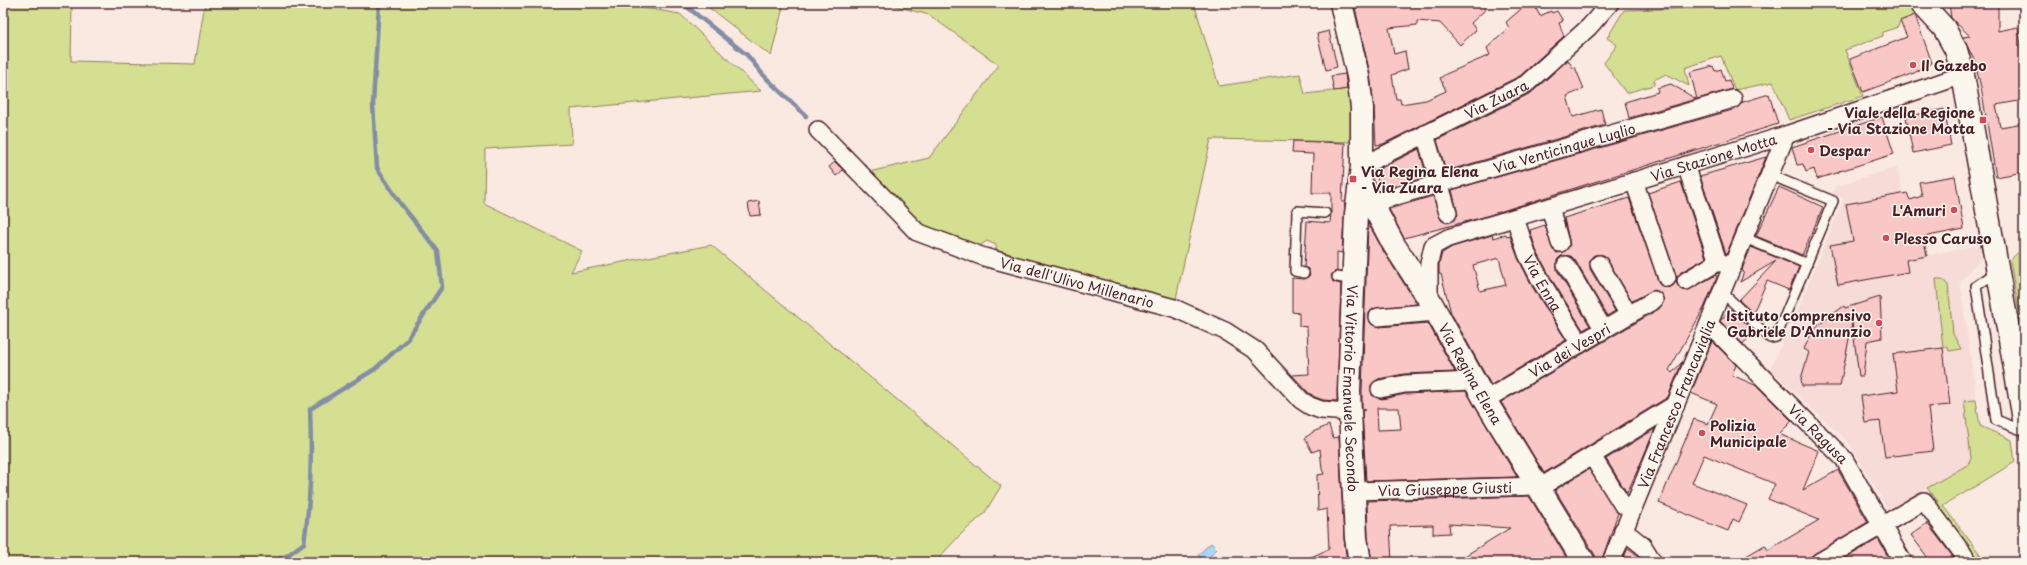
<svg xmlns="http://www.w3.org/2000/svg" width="2027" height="565" font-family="'Playpen Sans',sans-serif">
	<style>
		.built { fill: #f6dbd6 }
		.green { fill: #d4df92; stroke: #8f7f5e }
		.water { fill: #abd6f7; stroke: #848da5 }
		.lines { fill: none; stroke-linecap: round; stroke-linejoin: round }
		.stream { stroke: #848da5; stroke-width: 4.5 }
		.building { fill: #f9c8c6; stroke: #4a1f2b; fill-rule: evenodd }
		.lane-casing { stroke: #4a1f2b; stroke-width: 12 }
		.street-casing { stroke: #4a1f2b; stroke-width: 20 }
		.secondary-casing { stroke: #4a1f2b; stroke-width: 25 }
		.lane { stroke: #fbf7ec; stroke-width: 9 }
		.street { stroke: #fbf7ec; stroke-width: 17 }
		.secondary { stroke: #fbf7ec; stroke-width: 22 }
		.poi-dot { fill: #d1495b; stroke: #fbf7ec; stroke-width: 1.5 }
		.labels { text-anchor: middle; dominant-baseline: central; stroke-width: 3; stroke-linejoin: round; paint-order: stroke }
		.poi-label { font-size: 14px; font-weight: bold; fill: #4a1f2b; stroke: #fbf7ec; text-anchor: start }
		.street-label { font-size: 14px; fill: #4a1f2b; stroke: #fbf7ec }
	</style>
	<rect width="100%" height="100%" fill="#fae9e1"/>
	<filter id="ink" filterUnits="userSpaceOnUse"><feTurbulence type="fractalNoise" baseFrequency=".025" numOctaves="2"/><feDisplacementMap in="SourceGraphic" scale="8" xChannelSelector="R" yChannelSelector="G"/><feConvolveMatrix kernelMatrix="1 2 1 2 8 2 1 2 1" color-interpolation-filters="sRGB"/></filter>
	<g filter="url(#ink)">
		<polygon class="built" points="1897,167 1914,258 1980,245 1981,258 1960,282 1980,426 2012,440 1888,510 1851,445 1770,369 1800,305 1844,198 1832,193 1836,186"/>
		<g class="green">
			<polygon points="3,3 72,3 71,61 195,64 205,3 615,3 680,14 761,91 571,109 572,144 485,149 484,203 582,251 571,272 711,245 1001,486 984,514 960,535 935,562 3,562"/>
			<polygon points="703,3 784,3 771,56"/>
			<polygon points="884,3 1194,3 1219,86 1300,74 1305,94 1351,89 1354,142 1211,139 1175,303 996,254 996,245 987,241 976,248 926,228 869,172 929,158 999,65 929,15"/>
			<polygon points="1730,3 1790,3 1790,6 1806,3 1905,3 1915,15 1900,21 1898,27 1883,32 1883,36 1845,50 1863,96 1789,120 1773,82 1735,90 1721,56 1685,68 1689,86 1666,74 1654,80 1654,85 1626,93 1604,63 1617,45 1607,38 1624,10 1730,7"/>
			<polygon points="2024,247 2024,341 2010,260"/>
			<polygon points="1936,279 1942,279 1948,285 1949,293 1953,334 1961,349 1949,351 1948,346 1943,348"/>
			<polygon points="1976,400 1980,426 2012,440 2015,462 1943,506 1986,562 1976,562 1934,505 1938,501 1927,488 1969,464 1971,458 1964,401"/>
		</g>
		<polygon class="water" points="1211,543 1217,549 1204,562 1198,555"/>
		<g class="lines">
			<g class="stream">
				<polyline points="670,3 686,6 747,55 764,76 806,116"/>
				<path d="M272,562l16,-7 16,-12c7,-45 8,-89 6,-134l65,-40 32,-29 35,-53 -4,-36 -38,-48 -23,-35 -4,-64 6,-101"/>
			</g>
		</g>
		<g class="building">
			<polygon points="1354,3 1481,3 1486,9 1471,23 1476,30 1460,45 1440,23 1417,21 1417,25 1389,28 1394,54 1405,51 1408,69 1392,75 1396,99 1400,99 1401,104 1426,100 1446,91 1440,78 1446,74 1490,55 1487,48 1509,28 1506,22 1528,3 1533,3 1540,16 1551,11 1552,13 1557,11 1563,21 1559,23 1564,36 1520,76 1383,144 1376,145 1374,107 1370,74"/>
			<polygon points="1949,3 1998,3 1998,31 2018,27 2024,66 2024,100 1996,105 2000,127 2024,123 2024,172 1996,177 1981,87 1974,60 1963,37 1970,36 1951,18"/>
			<polygon points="1915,15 1932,63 1914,73 1863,92 1850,59 1907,37 1900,21"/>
			<polygon points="1329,31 1337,67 1326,70 1317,34"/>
			<polygon points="1568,60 1573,68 1575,67 1584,89 1567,96 1573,117 1601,109 1605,125 1446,171 1437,140 1531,93"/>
			<polygon points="1713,66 1715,71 1721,69 1725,81 1729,80 1732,89 1697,99 1690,72"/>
			<polygon points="1345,74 1347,89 1334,91 1331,76"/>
			<polygon points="1671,84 1696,99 1629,118 1625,102 1658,92 1657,88"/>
			<polygon points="1769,94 1778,124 1480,218 1404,238 1389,209 1433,196 1441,220 1446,223 1451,222 1458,215 1452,190 1736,109 1743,102"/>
			<polygon points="1944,109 1951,145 1913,153 1906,117"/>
			<polygon points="1882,117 1894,154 1840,171 1840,170 1839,172 1817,179 1814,169 1806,172 1803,164 1797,165 1792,147"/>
			<polygon points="1293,141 1345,143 1342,202 1345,202 1342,253 1337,252 1337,271 1333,273 1331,276 1333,282 1341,284 1337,401 1323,400 1315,397 1308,392 1292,375 1309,374 1307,327 1299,326 1299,313 1292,312 1292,278 1305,279 1310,275 1308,269 1304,267 1307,221 1330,223 1331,213 1331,193 1312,193 1313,154 1292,153"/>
			<polygon points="1419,149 1427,177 1381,190 1375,171"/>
			<polygon points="1766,157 1727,253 1726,254 1700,176"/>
			<polygon points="835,162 843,170 836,176 829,167"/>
			<polygon points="1955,176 1964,229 1923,237 1927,256 1906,260 1908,272 1838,285 1830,245 1853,241 1846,204 1907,193 1910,200 1922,196 1919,182"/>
			<polygon points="1681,182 1706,258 1681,272 1677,278 1648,193"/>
			<polygon points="1779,187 1823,207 1802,255 1756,236"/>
			<polygon points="1629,198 1660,285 1670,288 1676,282 1681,289 1687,291 1716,275 1717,277 1704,308 1669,370 1672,373 1682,362 1668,397 1544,473 1501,402 1659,309 1664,300 1659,292 1654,290 1632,301 1607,259 1604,255 1594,255 1590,259 1590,269 1615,311 1607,316 1575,260 1571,256 1561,256 1557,260 1557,270 1590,326 1583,330 1551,278 1536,250 1530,230 1545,225 1553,250 1557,253 1563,252 1570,245 1564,218"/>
			<polygon points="759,201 761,215 750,216 748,203"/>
			<path d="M1368,223l16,29 33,52 -44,5 -4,4 1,9 9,5 49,-4 27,49 -51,2 -26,5 -7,6 1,10 10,4 24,-5 60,-3 51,86 -151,4 -4,-70 4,-1 -4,-1v-18zM1377,408h22l2,21 -23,1z"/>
			<path d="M1506,234l1,3 3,-1 8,22 15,30 33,52 -75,45 -40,-72 -10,-39h-2v-10l3,-11 10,-6 40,-12 1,3zM1499,258l7,27 -26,6 -7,-26z"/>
			<polygon points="1751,247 1799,267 1789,290 1767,281 1753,313 1739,300 1776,261 1740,282 1744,272 1742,271 1743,267"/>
			<polygon points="1880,297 1882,338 1867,341 1863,376 1859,376 1852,323 1840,386 1802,386 1801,379 1809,352 1804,349 1811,334 1821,323 1844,306 1845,308"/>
			<polygon points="1731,309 1754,331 1743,344 1720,321"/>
			<polygon points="1712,341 1736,365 1732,375 1757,386 1792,421 1779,434 1819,451 1803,490 1838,470 1868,522 1802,562 1736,562 1765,545 1768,550 1819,520 1768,499 1775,484 1704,455 1692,483 1747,505 1739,522 1733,519 1728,531 1659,503 1694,419 1708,424 1717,404 1691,393"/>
			<polygon points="1943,348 1950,405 1928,407 1933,451 1885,457 1880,421 1865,423 1861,396 1898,391 1893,354"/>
			<polygon points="1329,425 1333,438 1339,437 1344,539 1347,562 1300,562 1329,549 1327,509 1318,511 1317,475 1324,474 1322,469 1320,449 1312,452 1305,438 1313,432"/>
			<polygon points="1655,429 1639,467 1627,493 1606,459"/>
			<polygon points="1589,469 1618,513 1601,562 1596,562 1595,555 1555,490"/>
			<polygon points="1529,496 1569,562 1455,562 1510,528 1449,524 1450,533 1433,534 1433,525 1390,526 1392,562 1372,562 1368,537 1367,501"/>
			<polygon points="1927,523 1957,562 1931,562 1911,535"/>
			<polygon points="1878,539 1891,562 1839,562"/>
			<polygon points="1628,548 1635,553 1641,562 1622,562"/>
		</g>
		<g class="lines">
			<g class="lane-casing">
				<g id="lane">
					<polyline points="1745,238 1807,264"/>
					<polyline points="1997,272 1976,286 1996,420 2024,431"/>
					<polyline points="1304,273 1295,271 1297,211 1325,213"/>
					<polyline points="1337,277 1354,280"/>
					<polyline points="1722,292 1770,338 1776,337 1833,201 1770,175"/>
				</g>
			</g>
			<g class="street-casing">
				<g id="street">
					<path id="s1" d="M818,130l99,102 67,25 190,51 51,23 31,20 45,49 9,6 11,4 28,2"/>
					<polyline points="1425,134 1448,213"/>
					<polyline points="1686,165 1718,262 1733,266"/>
					<path id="s2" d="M1362,166l164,-82 63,-57 21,-24"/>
					<polyline points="1634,181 1667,278"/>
					<path id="s3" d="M1372,203l361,-104"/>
					<polyline points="1550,207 1560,243"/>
					<path id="s4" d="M1515,218l12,36 15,29 38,61"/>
					<polyline points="1599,264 1629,315"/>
					<polyline points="1566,265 1604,330"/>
					<polyline points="1686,281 1718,262"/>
					<path id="s5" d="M1429,299v-36l4,-17 15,-8 338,-103 177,-60"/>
					<polyline points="1378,317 1436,312"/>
					<path id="s6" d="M1709,324l135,135 59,103"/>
					<polyline points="1380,389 1405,384 1474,381"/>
					<path id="s7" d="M1485,400l169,-100"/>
					<polyline points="1592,456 1622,504 1631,509"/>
					<polyline points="1539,488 1676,404"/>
					<path id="s8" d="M1353,491l184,-5"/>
					<polyline points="1623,530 1643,546 1653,562"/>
					<path id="s9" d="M1611,562l175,-427"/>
					<polyline points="1819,562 1924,501 1969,562"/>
				</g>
			</g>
			<g class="secondary-casing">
				<g id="secondary">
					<path id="s10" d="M1341,3l17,73 4,32v58l-6,48 -7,177 7,147 4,24"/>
					<polyline points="1921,3 1944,28 1956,50 1963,75 2024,419"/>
					<path id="s11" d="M1361,183l33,62 35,54 56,101 99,162"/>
				</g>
			</g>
			<use href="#lane" class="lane"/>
			<use href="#street" class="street"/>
			<use href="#secondary" class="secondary"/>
		</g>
	</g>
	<g class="poi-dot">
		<circle cx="1913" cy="65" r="4"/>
		<rect x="1979" y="116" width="8" height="8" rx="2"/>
		<circle cx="1811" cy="150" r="4"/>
		<rect x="1349" y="175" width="8" height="8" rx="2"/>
		<circle cx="1954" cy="210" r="4"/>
		<circle cx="1886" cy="238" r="4"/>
		<circle cx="1879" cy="323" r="4"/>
		<circle cx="1702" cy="433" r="4"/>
	</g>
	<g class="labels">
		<g class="poi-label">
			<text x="1921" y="65">Il Gazebo</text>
			<text x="1975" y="112" text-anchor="end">Viale della Regione<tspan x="1975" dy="16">- Via Stazione Motta</tspan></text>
			<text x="1819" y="150">Despar</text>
			<text x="1361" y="171">Via Regina Elena<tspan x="1361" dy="16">- Via Zuara</tspan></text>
			<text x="1946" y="210" text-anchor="end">L'Amuri</text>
			<text x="1894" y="238">Plesso Caruso</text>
			<text x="1871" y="315" text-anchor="end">Istituto comprensivo<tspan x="1871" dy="16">Gabriele D'Annunzio</tspan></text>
			<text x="1710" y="425">Polizia<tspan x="1710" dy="16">Municipale</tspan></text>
		</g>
		<g class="street-label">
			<text stroke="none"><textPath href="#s2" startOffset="150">Via Zuara</textPath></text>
			<text stroke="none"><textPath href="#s3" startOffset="200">Via Venticinque Luglio</textPath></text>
			<text stroke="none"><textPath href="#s5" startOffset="348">Via Stazione Motta</textPath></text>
			<text stroke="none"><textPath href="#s1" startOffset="310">Via dell'Ulivo Millenario</textPath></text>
			<text stroke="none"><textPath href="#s4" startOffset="71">Via Enna</textPath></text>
			<text stroke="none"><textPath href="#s7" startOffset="98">Via dei Vespri</textPath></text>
			<text stroke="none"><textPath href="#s11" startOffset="220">Via Regina Elena</textPath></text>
			<text stroke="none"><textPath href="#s10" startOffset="388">Via Vittorio Emanuele Secondo</textPath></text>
			<text stroke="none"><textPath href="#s9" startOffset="171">Via Francesco Francaviglia</textPath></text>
			<text stroke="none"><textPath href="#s6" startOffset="155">Via Ragusa</textPath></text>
			<text stroke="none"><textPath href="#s8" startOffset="92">Via Giuseppe Giusti</textPath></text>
		</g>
	</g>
	<rect width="2027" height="565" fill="none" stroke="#fbf7ec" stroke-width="16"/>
	<rect x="8" y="8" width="2011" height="549" fill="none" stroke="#4a1f2b" stroke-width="1.5" filter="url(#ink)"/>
</svg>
